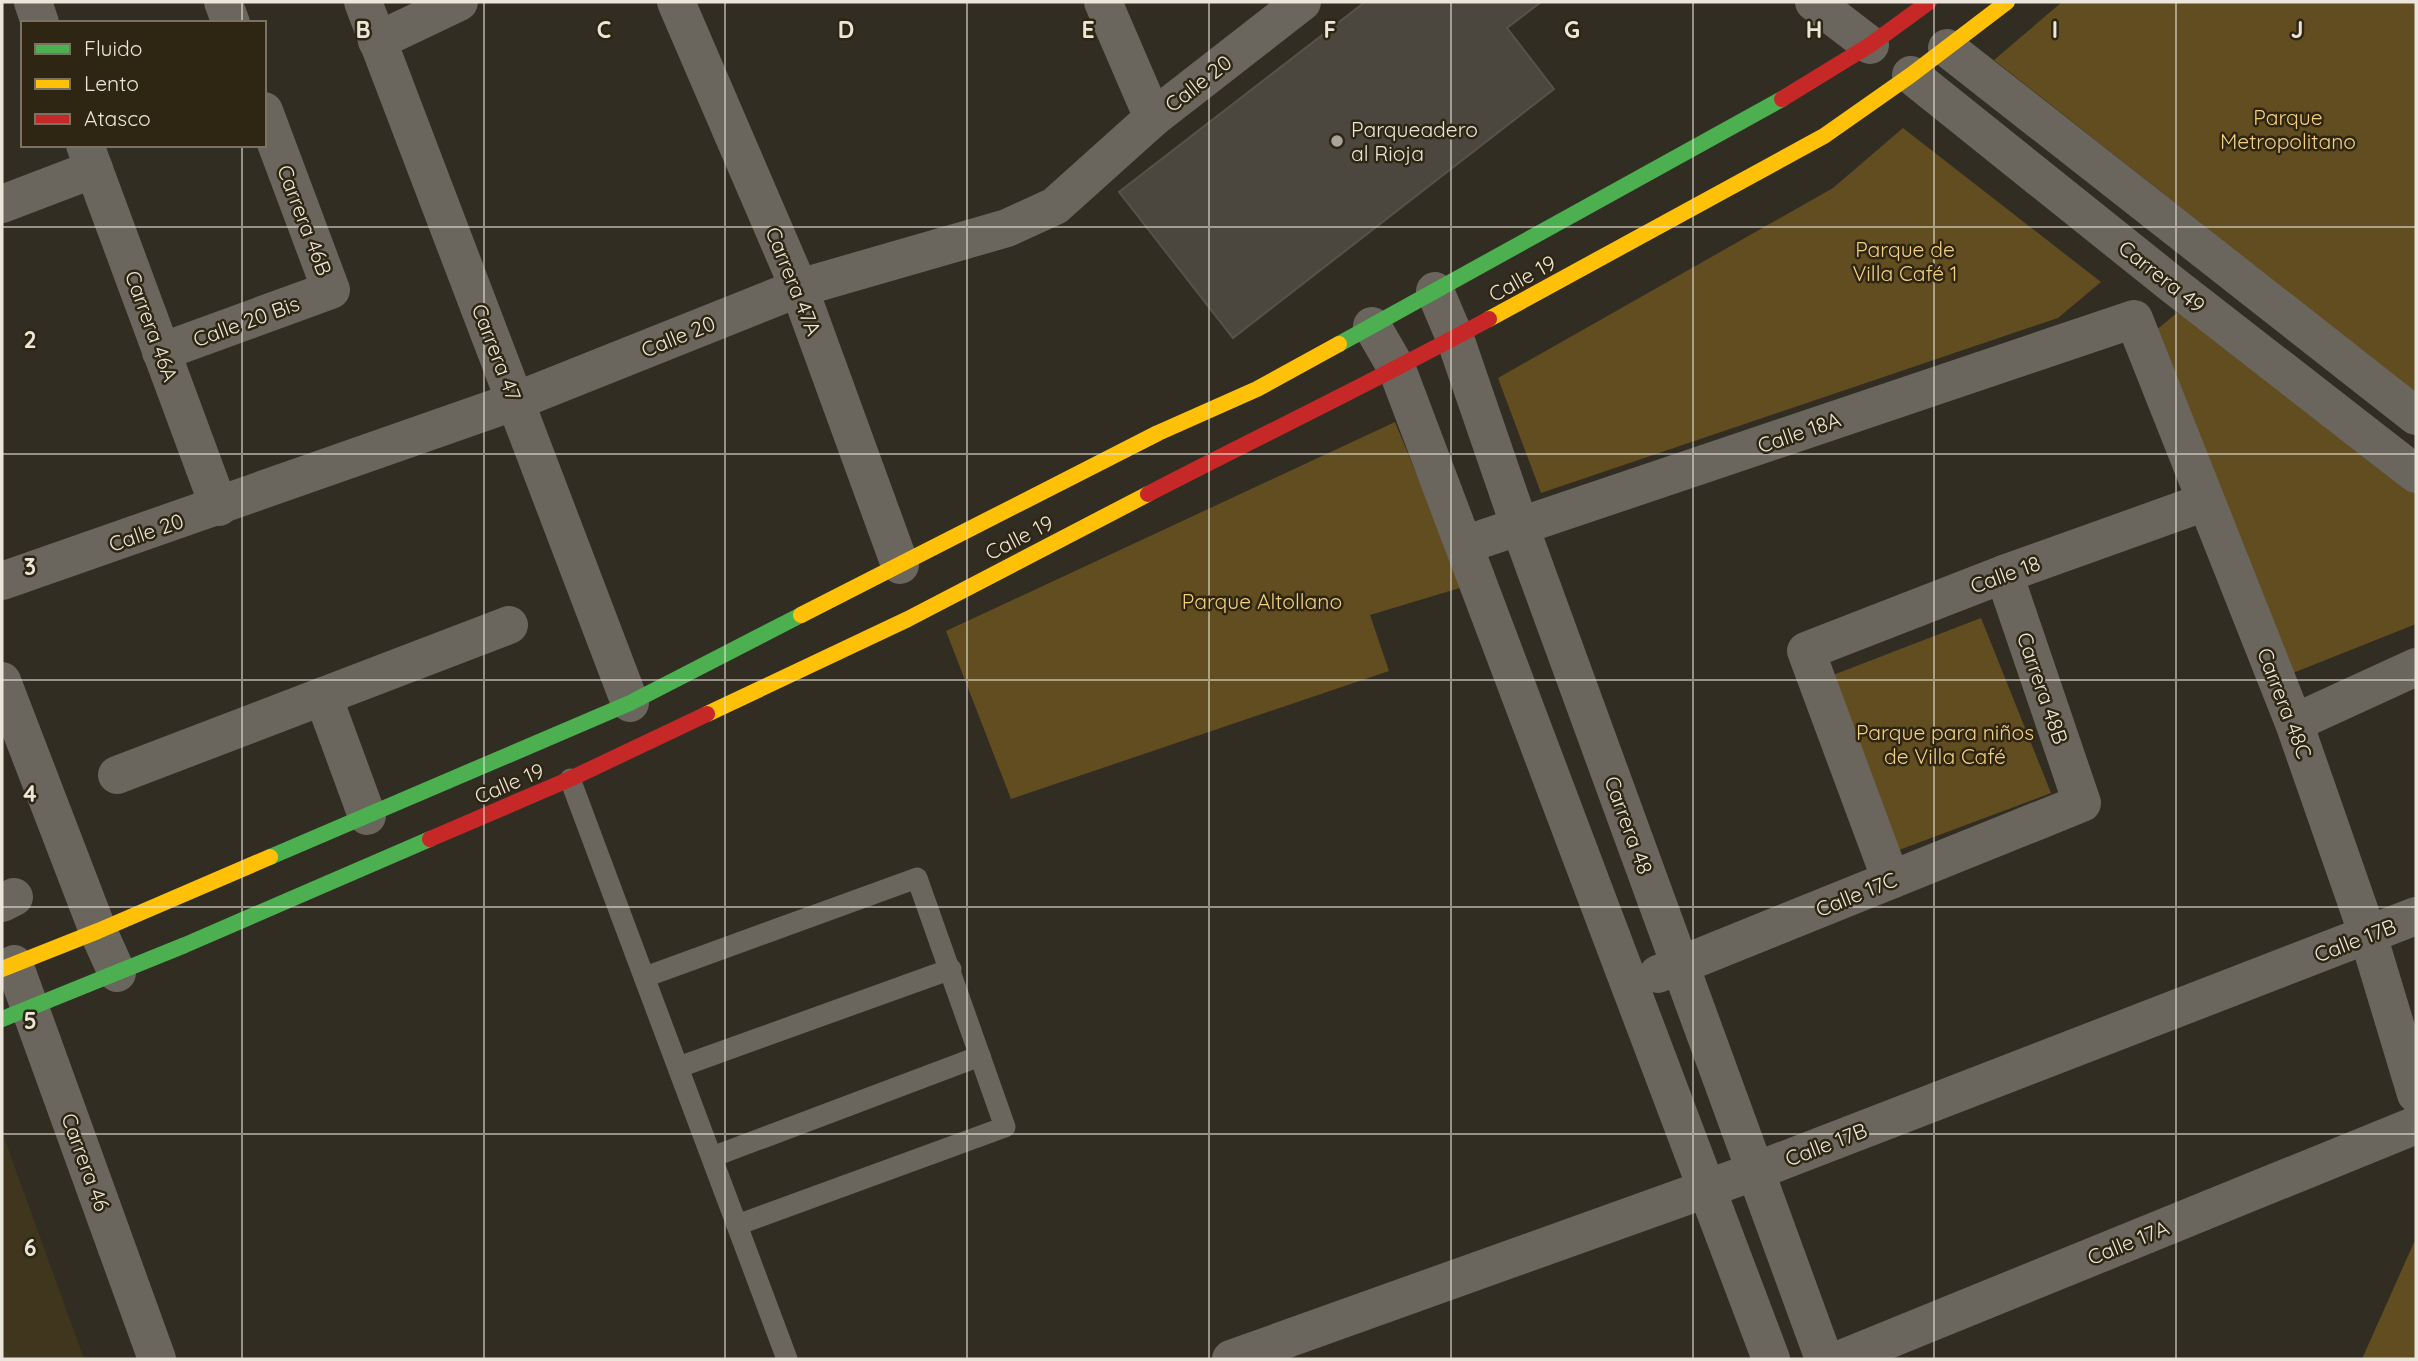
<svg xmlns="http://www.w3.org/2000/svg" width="2418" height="1361" font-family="Quicksand,sans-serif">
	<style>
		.built { fill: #40361e }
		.green { fill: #614d20 }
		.building { fill: #4b473f; stroke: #56524a; stroke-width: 2 }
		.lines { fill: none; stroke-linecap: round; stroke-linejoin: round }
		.lane { stroke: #6a665e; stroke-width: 21 }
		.street { stroke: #6a665e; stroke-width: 38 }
		.fast { stroke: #4caf50; stroke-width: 16 }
		.slow { stroke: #ffc107; stroke-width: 16 }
		.jam { stroke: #c62828; stroke-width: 16 }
		.grid { fill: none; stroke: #ebe5da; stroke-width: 2; stroke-opacity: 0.55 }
		.poi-dot { fill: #aaa59a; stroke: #2e2513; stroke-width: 2.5 }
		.labels { text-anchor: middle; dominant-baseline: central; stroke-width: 5; stroke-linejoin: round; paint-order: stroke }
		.street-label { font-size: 21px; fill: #ebe5da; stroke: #2e2513 }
		.park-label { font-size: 21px; fill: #f4d082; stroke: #2e2513 }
		.poi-label { font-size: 21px; fill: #ebe5da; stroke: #2e2513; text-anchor: start }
		.grid-label { font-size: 23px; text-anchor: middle; font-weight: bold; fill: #ebe5da; stroke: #2e2513; stroke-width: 5; stroke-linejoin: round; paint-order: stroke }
	</style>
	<rect width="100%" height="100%" fill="#322d23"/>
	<polygon class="built" points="2,1132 84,1359 2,1359"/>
	<g class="green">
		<polygon points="2062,2 2416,2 2416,393 1994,60"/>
		<polygon points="1903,128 2101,282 2058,318 1541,493 1498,378 1833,188"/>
		<polygon points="2190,302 2416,481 2416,624 2278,679 2143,341"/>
		<polygon points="1395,422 1463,587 1370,615 1389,671 1011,799 946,631"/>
		<polygon points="1981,618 2051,793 1899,850 1833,675"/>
		<polygon points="2416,1238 2416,1359 2362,1359"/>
	</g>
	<polygon class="building" points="1365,2 1541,2 1507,28 1554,89 1233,338 1119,192"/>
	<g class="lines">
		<g class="lane">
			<polyline points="570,779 787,1359"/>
			<polyline points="645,977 917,878 1005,1127 737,1225"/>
			<polyline points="679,1067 951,969"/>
			<polyline points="712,1157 980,1056"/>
		</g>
		<g class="street">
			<polyline points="33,2 40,23"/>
			<polyline points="223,2 231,23"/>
			<polyline points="363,2 630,703"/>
			<polyline points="676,2 799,288 900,565"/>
			<polyline points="1103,2 1153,118"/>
			<polyline points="1814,2 1870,45"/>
			<polyline points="377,41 459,2"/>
			<polyline points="1947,48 2416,416"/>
			<polyline points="1911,75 2173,285 2416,474"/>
			<polyline points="85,145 219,507"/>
			<polyline points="2,204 94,169"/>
			<polyline points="1435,291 1455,338 1520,527 1824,1359"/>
			<polyline points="1372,326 1397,369 1771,1359"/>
			<polyline points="161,352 331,290 264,111"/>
			<polyline points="1464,545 2134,319 2294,723 2368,935 2416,1094"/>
			<polyline points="2,581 516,401 799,288 1007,228 1055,206 1153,118 1302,2"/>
			<polyline points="2,681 98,931 117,973"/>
			<polyline points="323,696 367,816"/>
			<polyline points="2294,723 2416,667"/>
			<polyline points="117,775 509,625"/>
			<polyline points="1891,880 1806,651 2004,574 2205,502"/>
			<polyline points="2,903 14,897"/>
			<polyline points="14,964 157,1359"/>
			<polyline points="1658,974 2082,803 2004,574"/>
			<polyline points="1231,1359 1756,1171 2416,916"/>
			<polyline points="1841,1359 2416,1125"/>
		</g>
		<g class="fast">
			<polyline points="1339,344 1782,99"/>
			<polyline points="270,857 630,703 801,615"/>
			<polyline points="2,1019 185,945 430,839"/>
		</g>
		<g class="slow">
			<polyline points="1489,319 1824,136 1911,75 2007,2"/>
			<polyline points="801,615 1158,433 1257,389 1339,344"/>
			<polyline points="707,714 908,619 1148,494"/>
			<polyline points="2,969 98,931 270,857"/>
		</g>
		<g class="jam">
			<polyline points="1782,99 1870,45 1929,2"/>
			<path d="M1148,494c114,-59 229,-114 341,-175"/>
			<polyline points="430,839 570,779 707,714"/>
		</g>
	</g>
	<path class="grid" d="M242,2v21M484,2v1357M725,2v1357M967,2v1357M1209,2v1357M1451,2v1357M1693,2v1357M1934,2v1357M2176,2v1357M242,145v1214M2,227h2414M2,454h2414M2,680h2414M2,907h2414M2,1134h2414"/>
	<circle class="poi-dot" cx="1337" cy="141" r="7"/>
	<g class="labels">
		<g class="street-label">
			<text transform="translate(1198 83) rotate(-38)">Calle 20</text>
			<text transform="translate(305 220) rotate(69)">Carrera 46B</text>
			<text transform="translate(2162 276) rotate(38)">Carrera 49</text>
			<text transform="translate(1522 278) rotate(-29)">Calle 19</text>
			<text transform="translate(794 281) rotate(68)">Carrera 47A</text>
			<text transform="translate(246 321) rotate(-20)">Calle 20 Bis</text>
			<text transform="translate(152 326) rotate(70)">Carrera 46A</text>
			<text transform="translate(678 336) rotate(-22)">Calle 20</text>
			<text transform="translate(497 352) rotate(69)">Carrera 47</text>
			<text transform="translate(1799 432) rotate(-19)">Calle 18A</text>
			<text transform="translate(146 532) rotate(-19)">Calle 20</text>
			<text transform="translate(1019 537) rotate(-27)">Calle 19</text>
			<text transform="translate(2005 574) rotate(-20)">Calle 18</text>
			<text transform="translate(2043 688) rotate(71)">Carrera 48B</text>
			<text transform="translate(2285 703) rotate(69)">Carrera 48C</text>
			<text transform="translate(509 783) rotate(-23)">Calle 19</text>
			<text transform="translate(1629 825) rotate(70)">Carrera 48</text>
			<text transform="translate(1856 894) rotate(-22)">Calle 17C</text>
			<text transform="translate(2355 940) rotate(-21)">Calle 17B</text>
			<text transform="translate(1826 1144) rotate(-21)">Calle 17B</text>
			<text transform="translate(86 1162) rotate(70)">Carrera 46</text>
			<text transform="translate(2128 1242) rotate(-22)">Calle 17A</text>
		</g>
		<g class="park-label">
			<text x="2288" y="117">Parque<tspan x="2288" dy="24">Metropolitano</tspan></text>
			<text x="1905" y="249">Parque de<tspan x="1905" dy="24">Villa Café 1</tspan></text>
			<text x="1262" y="601">Parque Altollano</text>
			<text x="1945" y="732">Parque para niños<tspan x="1945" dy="24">de Villa Café</tspan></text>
		</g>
		<g class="poi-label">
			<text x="1351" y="129">Parqueadero<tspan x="1351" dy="24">al Rioja</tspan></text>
		</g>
	</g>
	<g class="grid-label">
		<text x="363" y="38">B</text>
		<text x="604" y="38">C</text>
		<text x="846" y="38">D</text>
		<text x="1088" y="38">E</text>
		<text x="1330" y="38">F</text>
		<text x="1572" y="38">G</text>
		<text x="1814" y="38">H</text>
		<text x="2055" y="38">I</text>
		<text x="2297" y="38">J</text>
		<text x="30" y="348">2</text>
		<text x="30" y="575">3</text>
		<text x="30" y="802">4</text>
		<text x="30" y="1029">5</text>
		<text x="30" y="1256">6</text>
	</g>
	<rect width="2418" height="1361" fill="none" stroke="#ebe5da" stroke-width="7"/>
	<rect x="21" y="21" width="245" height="126" fill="#2e2513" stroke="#7a7263" stroke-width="2"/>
	<rect x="35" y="44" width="35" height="10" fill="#4caf50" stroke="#7a7263" stroke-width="2"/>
	<text x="84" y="56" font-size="21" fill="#ebe5da">Fluido</text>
	<rect x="35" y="79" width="35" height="10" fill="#ffc107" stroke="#7a7263" stroke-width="2"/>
	<text x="84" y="91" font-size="21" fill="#ebe5da">Lento</text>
	<rect x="35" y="114" width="35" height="10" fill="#c62828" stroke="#7a7263" stroke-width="2"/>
	<text x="84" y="126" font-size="21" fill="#ebe5da">Atasco</text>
</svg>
